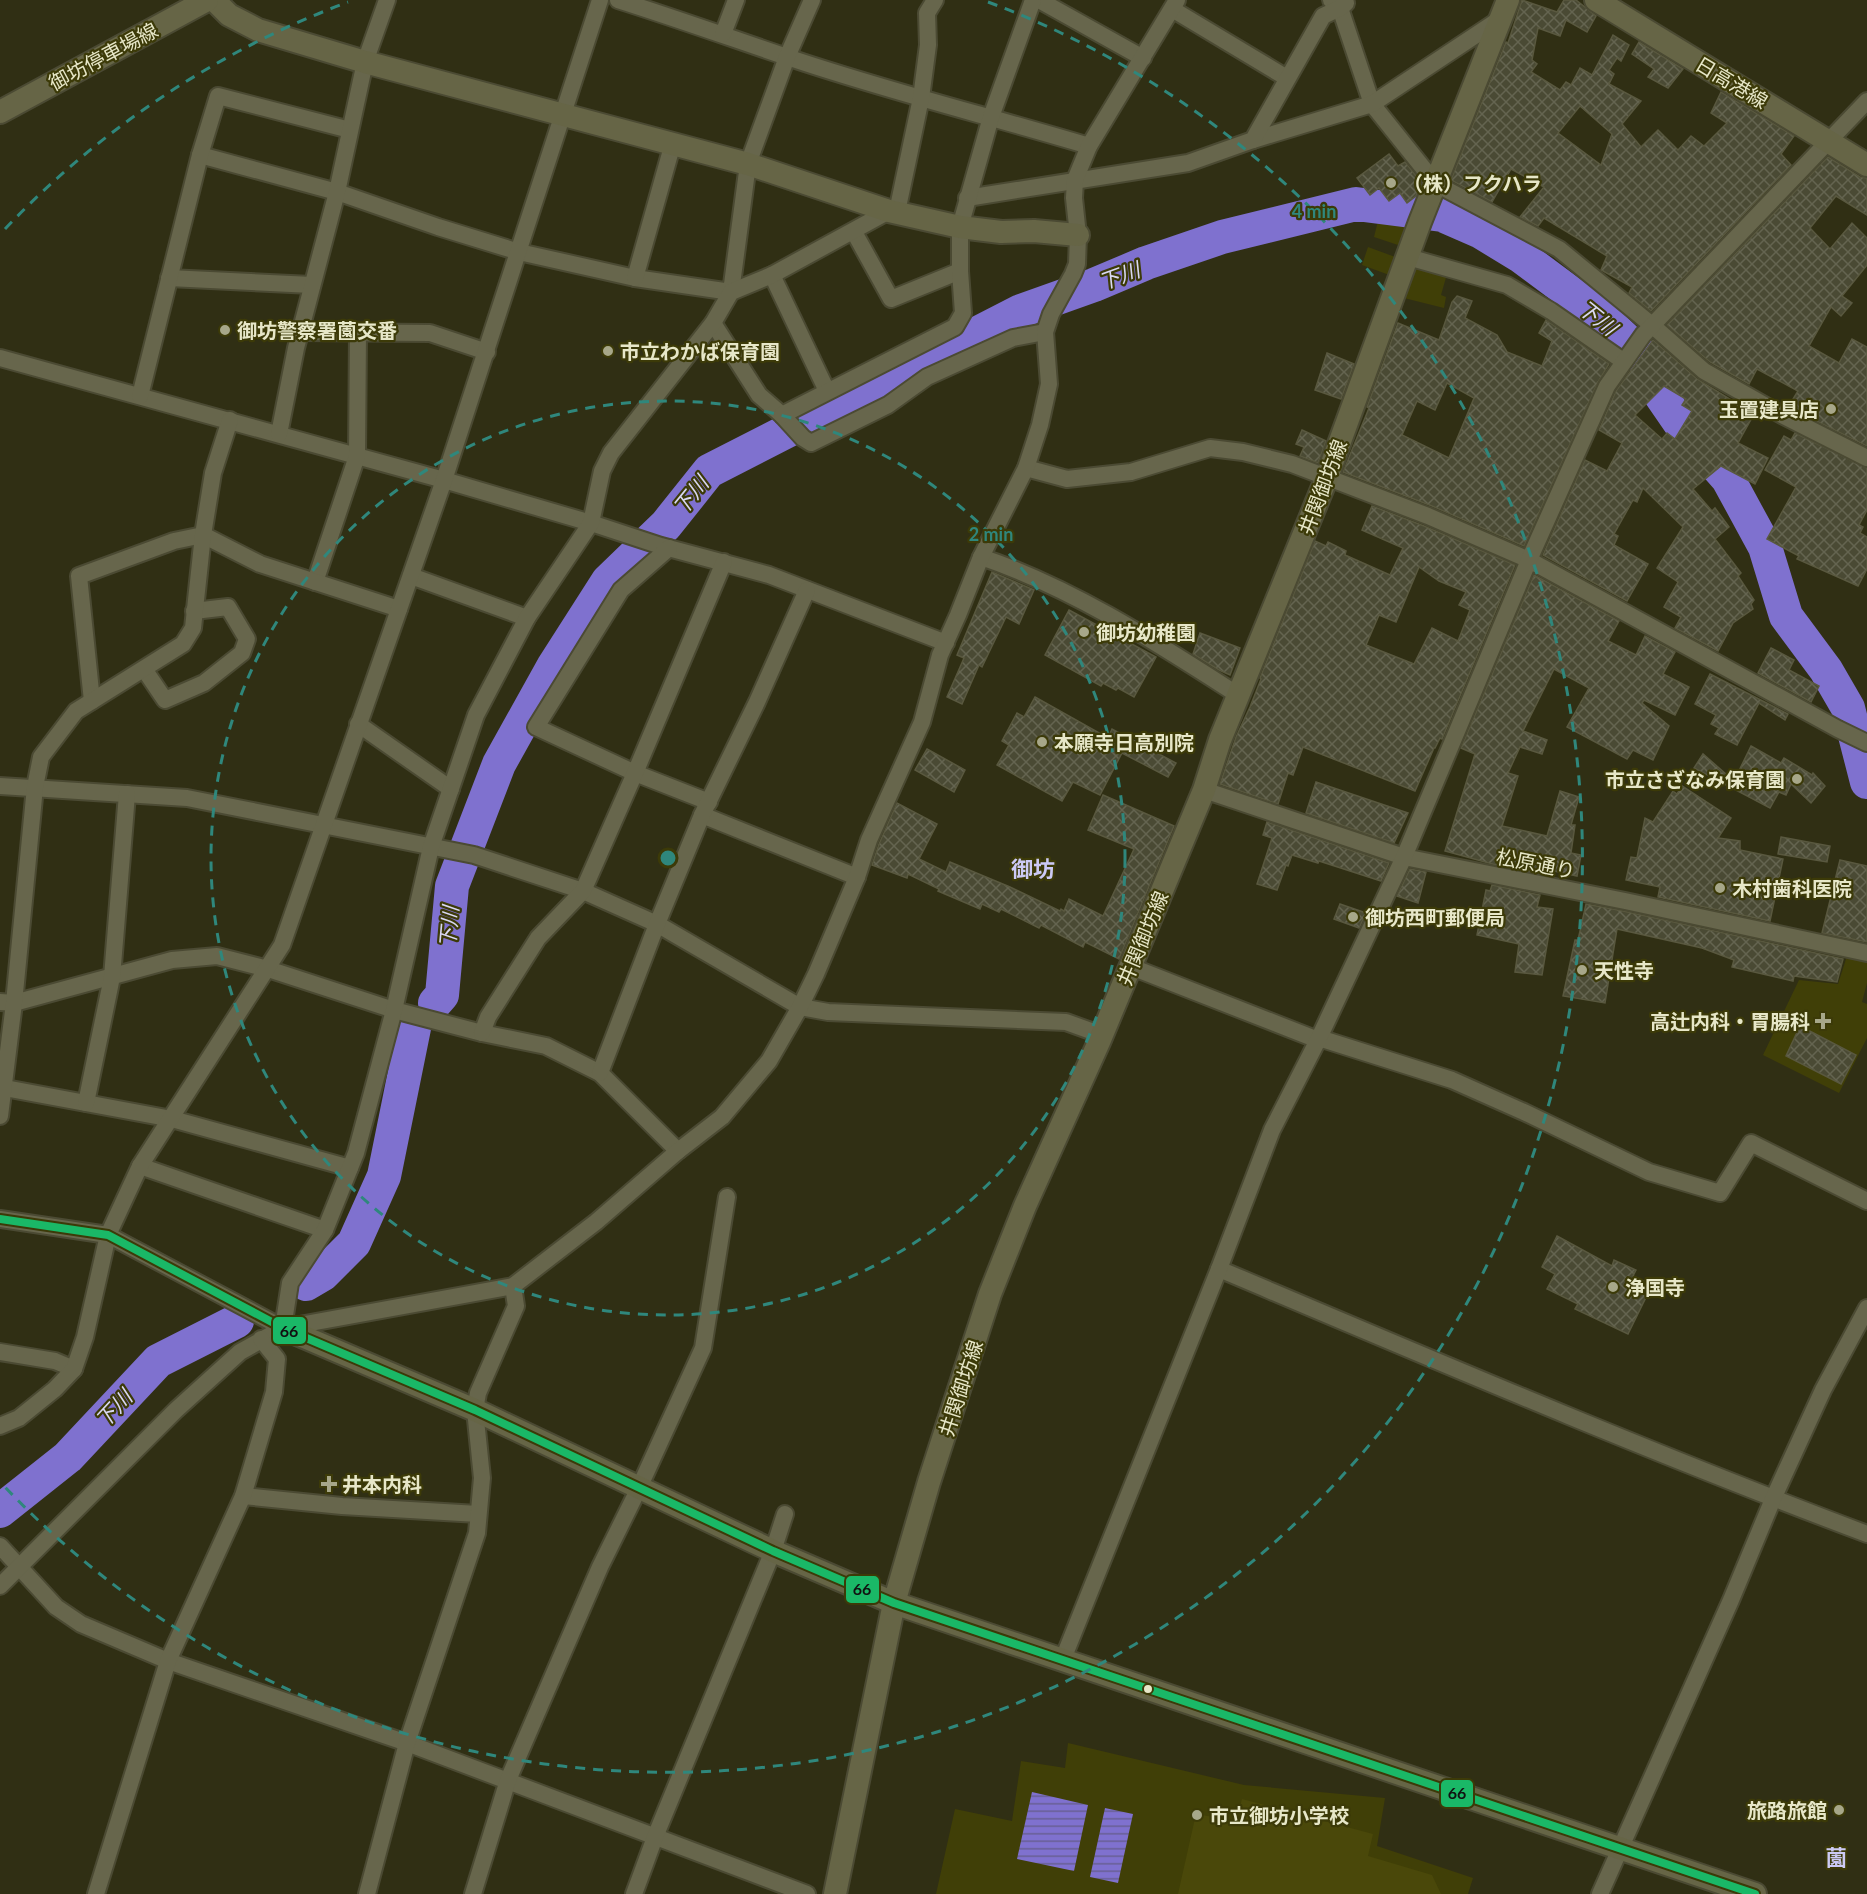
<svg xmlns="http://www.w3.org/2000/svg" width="1867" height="1894" font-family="Lato,'Noto Sans JP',sans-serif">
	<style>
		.built { fill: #403f07 }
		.grass { fill: #4a480a }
		.water { fill: url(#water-rules) }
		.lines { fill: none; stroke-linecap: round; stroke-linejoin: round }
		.river { stroke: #7f71cf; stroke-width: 34 }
		.building { fill: url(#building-cross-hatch); stroke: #59583f; stroke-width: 1.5; fill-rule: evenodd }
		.street-casing { stroke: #4b4a33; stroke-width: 20 }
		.secondary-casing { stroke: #4b4a33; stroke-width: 26 }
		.street { stroke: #67664c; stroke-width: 16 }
		.secondary { stroke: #666546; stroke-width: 22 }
		.bus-1-casing { stroke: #3c3a08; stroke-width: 12 }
		.bus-1 { stroke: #1ab867; stroke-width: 8 }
		.ring { fill: none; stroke: #2f877c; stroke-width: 3; stroke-dasharray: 10 8 }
		.poi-dot { fill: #a7a789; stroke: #3c3a08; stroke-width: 2 }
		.bus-dot { fill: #e7e7c8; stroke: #3c3a08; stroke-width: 2 }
		.labels { text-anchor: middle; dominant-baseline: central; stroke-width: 4.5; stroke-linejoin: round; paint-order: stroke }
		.street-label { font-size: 20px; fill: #e7e7c8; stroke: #3c3a08 }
		.poi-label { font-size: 20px; font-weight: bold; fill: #e7e7c8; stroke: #3c3a08; text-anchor: start }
		.water-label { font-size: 21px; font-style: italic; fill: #d9d8f3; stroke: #3c3a08 }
		.quarter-label { font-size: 22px; font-weight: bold; fill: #cccaf5; stroke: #3c3a08 }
		.centre { fill: #2f877c; stroke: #3c3a08; stroke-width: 3 }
		.ring-label { font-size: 18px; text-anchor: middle; font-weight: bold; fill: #2f877c; stroke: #3c3a08; stroke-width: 4.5; stroke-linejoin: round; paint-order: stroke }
		.line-badge { stroke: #3c3a08; stroke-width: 2 }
		.pale-badge-label { font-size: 16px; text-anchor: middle; font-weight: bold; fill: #111 }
	</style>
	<defs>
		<pattern id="water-rules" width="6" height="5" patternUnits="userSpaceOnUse" patternTransform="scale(1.5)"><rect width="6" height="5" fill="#7f71cf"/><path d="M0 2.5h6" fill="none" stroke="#685f94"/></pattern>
		<pattern id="building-cross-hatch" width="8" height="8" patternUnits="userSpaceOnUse" patternTransform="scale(1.5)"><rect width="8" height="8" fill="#4a4a34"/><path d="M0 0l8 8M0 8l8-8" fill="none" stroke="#646450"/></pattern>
	</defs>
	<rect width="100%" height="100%" fill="#302f14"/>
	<g class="built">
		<polygon points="1379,217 1414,222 1404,247 1374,237"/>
		<polygon points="1368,247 1398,258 1392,276 1362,265"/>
		<polygon points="1413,265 1447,274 1441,295 1446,297 1444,308 1404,298"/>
		<polygon points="1847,956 1867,960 1867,983 1862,1002 1867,1004 1867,1038 1839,1093 1763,1055 1799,980 1838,984"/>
		<polygon points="1068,1743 1244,1785 1385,1798 1377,1846 1473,1878 1468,1894 936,1894 955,1809 1012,1821 1021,1761 1065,1768"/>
	</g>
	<polygon class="grass" points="1242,1799 1373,1834 1368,1856 1432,1875 1441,1894 1178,1894 1196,1814 1236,1821"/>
	<g class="water">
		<polygon points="1032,1792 1088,1805 1074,1871 1017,1859"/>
		<polygon points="1105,1808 1133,1814 1118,1883 1090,1877"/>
	</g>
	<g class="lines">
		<g class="river">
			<polyline points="435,1003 442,995 452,886 499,764 553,667 608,581 666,525 709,471 1021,311 1094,285 1146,263 1222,237 1356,204 1442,215 1481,232 1522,257 1600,315 1643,356 1653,384 1684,429 1728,479 1765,547 1786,616 1826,670 1848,708 1867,782"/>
			<polyline points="306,1284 323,1274 354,1243 384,1176 414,1028"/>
			<polyline points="0,1511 68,1457 158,1361 237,1321"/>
		</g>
	</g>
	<g class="building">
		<path d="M1522,0l35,12 7,-12h12l20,16 -9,16 -21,-12 -6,16 -22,-8 -6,32 5,4 -6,8 29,18 6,-8 5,3 9,-17 12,7 21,-40 16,10 -8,16 -4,-3 -8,12 5,4 -5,10 32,17 -19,23 19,23 17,-17 20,20 13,-14 13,10 23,-23 -16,-10 10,-21 73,44 -13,18 10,11 -140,146 -22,-18 3,-6 -31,-17 6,-14 -63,-38 -6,8 -18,-9 24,-30 -33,-18 -19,33 -41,-22 55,-138 2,1zM1580,106l32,28 -11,31 -43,-32z"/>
		<polygon points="1639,42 1683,69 1668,88 1648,77 1654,69 1632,54"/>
		<polygon points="1389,154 1398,166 1405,162 1421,182 1416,196 1407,203 1400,193 1389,201 1379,188 1370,195 1357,178"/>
		<polygon points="1828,157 1860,177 1867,178 1867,215 1836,196 1810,228 1830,249 1852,223 1867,238 1867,265 1842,296 1852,303 1841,316 1831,307 1809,346 1839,363 1852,339 1867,347 1867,446 1804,415 1805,413 1790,404 1798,391 1757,369 1749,384 1710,362 1667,325"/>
		<path d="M1457,296l15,5 -7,17 32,17 10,17 35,14 10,-25 -13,-8 7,-13 63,44 -11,18 -74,164 -92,-40 -89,-34 26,-64 -2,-1 31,-84 41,17 13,-38zM1447,383l27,15 -25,60 -47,-23 15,-34 18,9z"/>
		<path d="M1653,340l44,39 57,35 -16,29 30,15 -13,26 -34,-18 -28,23 19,22 3,-3 14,19 -14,12 26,34 -3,3 16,24 -3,4 2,5 -20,14 -15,28 -43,-23 6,-11 -17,-10 14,-25 -21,-14 26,-41 -40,-39 -6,14 -4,-2 -19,34 4,2 -4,9 34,19 -21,37 -84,-46 42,-95 22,11 15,-28 -23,-13 17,-39zM1664,386l22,13 -4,6 10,6 -17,28 -8,-6 -5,6 -27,-24z"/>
		<polygon points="1327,353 1354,364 1341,399 1315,390"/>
		<polygon points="1302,430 1326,441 1318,463 1300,456 1304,447 1296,444"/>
		<polygon points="1795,433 1867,468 1867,510 1859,525 1863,527 1860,533 1867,537 1867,569 1858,586 1797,559 1799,556 1767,539 1796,487 1765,470 1784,436 1791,440"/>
		<path d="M1372,506l52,20 91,39 -73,174 -2,-1 -5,10h-1l-19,43 -112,-44 -10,28 -5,-2 -10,31 -58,-20 16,-47 14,-30 11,-28 -1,-1 55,-137 11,5 2,-4 18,9 -1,4 45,20 13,-27 -41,-18zM1419,567l20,14 27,11 -7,13 11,5 -12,31 -26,-13 -18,36 -48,-19 13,-30 17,7z"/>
		<polygon points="992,572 1034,590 1019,624 1006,617 982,667 979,665 962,704 947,697 964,658 957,655"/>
		<polygon points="1534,575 1619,621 1608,641 1636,655 1645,636 1675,652 1663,674 1689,687 1675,715 1644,700 1642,703 1669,726 1653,760 1633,750 1627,759 1567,727 1589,688 1554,669 1523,731 1547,740 1542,754 1520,747 1508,773 1518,776 1502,826 1547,836 1560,791 1579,797 1571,825 1575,825 1571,853 1581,855 1577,876 1545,869 1544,874 1496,865 1445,851 1475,754 1461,748"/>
		<polygon points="1069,610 1156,657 1134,697 1118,688 1116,690 1103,683 1101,686 1045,655"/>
		<polygon points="1200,633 1240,648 1230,675 1219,670 1193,654"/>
		<polygon points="1771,648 1794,660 1789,670 1819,686 1811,702 1758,673"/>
		<polygon points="1710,674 1788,714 1785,720 1759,703 1737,745 1715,734 1719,728 1711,724 1716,715 1695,704"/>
		<polygon points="1035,697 1108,738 1112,729 1176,763 1168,777 1122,753 1100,795 1073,782 1062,801 997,765 1009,745 1002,741 1017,713 1024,717"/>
		<polygon points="1751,746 1781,763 1784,758 1812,775 1813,773 1825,786 1811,803 1791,784 1786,795 1779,792 1770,808 1694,768 1703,754 1734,781"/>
		<polygon points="927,749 965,770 954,792 915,770"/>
		<polygon points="1316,782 1408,813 1394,843 1306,813"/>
		<polygon points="1682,786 1731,818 1718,838 1740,841 1740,850 1783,859 1770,921 1658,897 1660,887 1626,880 1631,857 1637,858 1645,818 1653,822 1673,791 1677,794"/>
		<polygon points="1103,795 1174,826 1119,959 1085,942 1083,947 1041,925 1039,928 1001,909 999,912 982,904 980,909 938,891 939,889 908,874 907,878 872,865 879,844 897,803 937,824 919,859 946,872 950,862 1010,887 1060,911 1061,909 1064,911 1069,899 1103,916 1134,849 1088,830"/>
		<polygon points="1267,822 1389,863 1381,881 1319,861 1318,863 1292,855 1288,866 1286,865 1277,890 1257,884 1272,838 1263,835"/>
		<polygon points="1781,837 1830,846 1827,862 1778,854"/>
		<polygon points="1840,860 1867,866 1867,942 1822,933"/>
		<polygon points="1410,869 1426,872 1418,903 1397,896"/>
		<polygon points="1492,885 1540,895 1537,907 1553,909 1542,975 1515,972 1519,944 1477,935 1486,890 1490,891"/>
		<polygon points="1340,904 1366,913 1359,928 1334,919"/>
		<polygon points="1586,904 1623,911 1843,959 1837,982 1794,976 1793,981 1732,967 1734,960 1702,948 1617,929 1605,1003 1563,996 1575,940 1578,940"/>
		<polygon points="1800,1026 1856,1055 1841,1084 1786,1056"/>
		<polygon points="1557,1236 1612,1266 1614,1260 1636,1270 1633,1276 1652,1285 1628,1334 1575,1309 1578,1304 1547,1289 1555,1274 1542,1267"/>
	</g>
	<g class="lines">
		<g class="street-casing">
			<g id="street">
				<path d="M618,0c57,18 113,38 169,57 100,34 202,59 302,89"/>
				<polyline points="1039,0 1143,58"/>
				<polyline points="1331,0 1340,8 1372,104 1436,184 1559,249 1653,326 1704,371 1782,415 1867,458"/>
				<polyline points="1172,9 1287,78"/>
				<polyline points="723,34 736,0"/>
				<polyline points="1253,140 1372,104 1500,19"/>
				<polyline points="200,155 337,192 438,227 519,252 635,278 731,292 748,164 787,57 812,0"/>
				<polyline points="967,198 1188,163 1253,140 1323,16 1340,8 1346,3"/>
				<polyline points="897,212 921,98 928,45 927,13 935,0"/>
				<polyline points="854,232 891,299 960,271"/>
				<polyline points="1408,257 1507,285 1551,311 1623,361"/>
				<polyline points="772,275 827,391"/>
				<polyline points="169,278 312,285"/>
				<polyline points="635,278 673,143"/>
				<polyline points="713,323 759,395 782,415 803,438 811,443 888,405 927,377 1013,338 1045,332"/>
				<polyline points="300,332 430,333 487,352"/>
				<polyline points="0,358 444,480 591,523 661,546 769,575 946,643"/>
				<polyline points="140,396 200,155 218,96 350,130"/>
				<polyline points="782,415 955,327 963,313 960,271 960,227 991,117 1033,0"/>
				<polyline points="279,434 296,348 337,192 365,62 387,0"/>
				<polyline points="1026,468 1067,479 1131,472 1210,448 1243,452 1292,464 1428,516 1529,560 1838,729 1867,743"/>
				<polyline points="669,548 621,590 536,727 635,773 709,802"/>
				<path d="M981,557c92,31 176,86 257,138"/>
				<polyline points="411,576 527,618"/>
				<polyline points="315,582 357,456 358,333"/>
				<polyline points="144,669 165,700 204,683 242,653 247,639 228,607 194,611"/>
				<polyline points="92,701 79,576 174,541 203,535 260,564 399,609"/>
				<polyline points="358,724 451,789"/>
				<polyline points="0,786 187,798 474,855 583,891 657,924 800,1007 828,1012 1066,1022 1102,1035"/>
				<polyline points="1204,790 1404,857 1625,901 1867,953"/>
				<polyline points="702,815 857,877"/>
				<polyline points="1129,966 1318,1040"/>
				<polyline points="0,1002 14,1003 172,960 217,956 268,969 394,1010 482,1033 546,1046 600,1073 678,1151"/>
				<polyline points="482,1033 488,1017 538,938 583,891 635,773 724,562"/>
				<polyline points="1319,1038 1452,1080 1524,1112 1649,1172 1720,1193 1751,1143 1867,1201"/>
				<polyline points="600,1073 657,924 702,815 757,702 807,590"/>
				<polyline points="0,1087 172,1119 350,1168"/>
				<polyline points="86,1103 112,977 127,794"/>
				<polyline points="0,1116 14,1003 35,787 41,757 76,711 183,644 193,628 203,535 213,473 230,420"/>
				<polyline points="140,1166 325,1230"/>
				<polyline points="0,1219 108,1235 283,1328"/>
				<path d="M1219,1269c215,91 430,183 648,265"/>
				<polyline points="283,1328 290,1283 325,1230 356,1153 394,1010 431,847 476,715 527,618 591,523 602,471 611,453 713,323 731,292 772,275 889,211"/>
				<polyline points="0,1352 55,1361 74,1369"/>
				<polyline points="0,1426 19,1418 55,1389 74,1369 85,1337 108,1235 140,1166 282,945 444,480 600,0"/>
				<polyline points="243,1496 342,1506 478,1514"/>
				<polyline points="0,1546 56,1607 81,1624 168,1661 407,1743 807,1894"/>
				<polyline points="0,1586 176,1410 240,1352 283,1328 513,1286 596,1222 678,1151 722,1117 769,1061 800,1007 816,974 857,877 869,840 922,722 940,655 958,615 981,557 1026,468 1040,425 1049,384 1045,332 1051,314 1073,274 1077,264 1078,235 1074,198 1075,180 1089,146 1177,0"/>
				<polyline points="1063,1659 1219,1269 1272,1130 1319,1038 1404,857 1529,560 1607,386 1643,335 1867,101"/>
				<polyline points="96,1894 168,1661 243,1496 274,1392 277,1359 261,1339"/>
				<polyline points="367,1894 407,1743 477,1533 482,1478 475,1410 478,1393 516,1306 513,1286"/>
				<polyline points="473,1894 508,1780 600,1567 639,1488 703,1348 727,1197"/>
				<polyline points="634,1894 655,1837 773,1551 785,1514"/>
				<polyline points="1600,1894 1731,1600 1773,1499 1823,1390 1867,1308"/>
			</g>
		</g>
		<g class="secondary-casing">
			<g id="secondary">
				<polyline points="214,0 229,15 258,30 365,62 748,164 889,211 960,227 1001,232 1034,231 1078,235"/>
				<polyline points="1596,0 1867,165"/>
				<polyline points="0,112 207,0"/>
				<polyline points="283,1328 475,1410 773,1551 894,1603 1755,1894"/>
				<polyline points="835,1894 894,1603 929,1482 990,1294 1025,1206 1099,1042 1204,790 1220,740 1327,477 1420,222 1508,0"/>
			</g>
		</g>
		<use href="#street" class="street"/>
		<use href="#secondary" class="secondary"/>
		<g class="bus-1-casing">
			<polyline id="bus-1" points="0,1219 108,1235 283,1328 475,1410 773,1551 894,1603 1755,1894"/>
		</g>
		<use href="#bus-1" class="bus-1"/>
	</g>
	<g class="ring">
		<circle cx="668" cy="858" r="457"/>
		<path d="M5 229A914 914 0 0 1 348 2M988 2A914 914 0 1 1 5 1487"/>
	</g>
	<g class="poi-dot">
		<circle cx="1391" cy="183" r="6"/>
		<circle cx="225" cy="330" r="6"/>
		<circle cx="608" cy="351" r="6"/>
		<circle cx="1831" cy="409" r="6"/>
		<circle cx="1084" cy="632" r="6"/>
		<circle cx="1042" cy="742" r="6"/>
		<circle cx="1797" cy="779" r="6"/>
		<circle cx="1720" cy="888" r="6"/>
		<circle cx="1353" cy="917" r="6"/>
		<circle cx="1582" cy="970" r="6"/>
		<path d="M1820 1012h6v6h6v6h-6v6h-6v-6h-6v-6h6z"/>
		<circle cx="1613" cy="1287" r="6"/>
		<path d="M326 1475h6v6h6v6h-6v6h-6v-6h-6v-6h6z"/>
		<circle cx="1839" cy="1810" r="6"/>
		<circle cx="1197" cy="1815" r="6"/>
	</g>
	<circle class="bus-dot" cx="1148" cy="1689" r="5"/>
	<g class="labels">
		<g class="street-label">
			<text transform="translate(103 56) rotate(-28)">御坊停車場線</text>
			<text transform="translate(1732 82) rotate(31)">日高港線</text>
			<text transform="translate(1322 487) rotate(-69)">井関御坊線</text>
			<text transform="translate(1536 863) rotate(11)">松原通り</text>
			<text transform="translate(1142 938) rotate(-67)">井関御坊線</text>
			<text transform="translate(960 1388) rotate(-72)">井関御坊線</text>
		</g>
		<g class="poi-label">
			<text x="1403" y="183">（株）フクハラ</text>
			<text x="237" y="330">御坊警察署薗交番</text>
			<text x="620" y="351">市立わかば保育園</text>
			<text x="1819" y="409" text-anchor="end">玉置建具店</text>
			<text x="1096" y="632">御坊幼稚園</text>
			<text x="1054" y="742">本願寺日高別院</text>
			<text x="1785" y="779" text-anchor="end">市立さざなみ保育園</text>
			<text x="1732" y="888">木村歯科医院</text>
			<text x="1365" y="917">御坊西町郵便局</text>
			<text x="1594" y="970">天性寺</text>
			<text x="1810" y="1021" text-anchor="end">高辻内科・胃腸科</text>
			<text x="1625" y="1287">浄国寺</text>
			<text x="342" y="1484">井本内科</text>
			<text x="1827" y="1810" text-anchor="end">旅路旅館</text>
			<text x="1209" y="1815">市立御坊小学校</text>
		</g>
		<g class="water-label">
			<text transform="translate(1119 275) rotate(-20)">下川</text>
			<text transform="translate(1598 317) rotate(39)">下川</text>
			<text transform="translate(690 495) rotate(-51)">下川</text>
			<text transform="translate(448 927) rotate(-85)">下川</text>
			<text transform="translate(113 1408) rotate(-47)">下川</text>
		</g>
		<g class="quarter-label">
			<text x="1033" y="868">御坊</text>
			<text x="1836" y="1857">薗</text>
		</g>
	</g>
	<circle cx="668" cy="858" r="9" class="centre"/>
	<g class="ring-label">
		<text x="1314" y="218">4 min</text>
		<text x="991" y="541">2 min</text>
	</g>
	<g class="line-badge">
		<rect x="272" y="1316" width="35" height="29" rx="6" fill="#1ab867"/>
		<rect x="845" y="1575" width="35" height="29" rx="6" fill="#1ab867"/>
		<rect x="1440" y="1779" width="34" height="29" rx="6" fill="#1ab867"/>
	</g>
	<g class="pale-badge-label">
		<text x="289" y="1337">66</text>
		<text x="862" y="1595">66</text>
		<text x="1457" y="1799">66</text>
	</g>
</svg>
